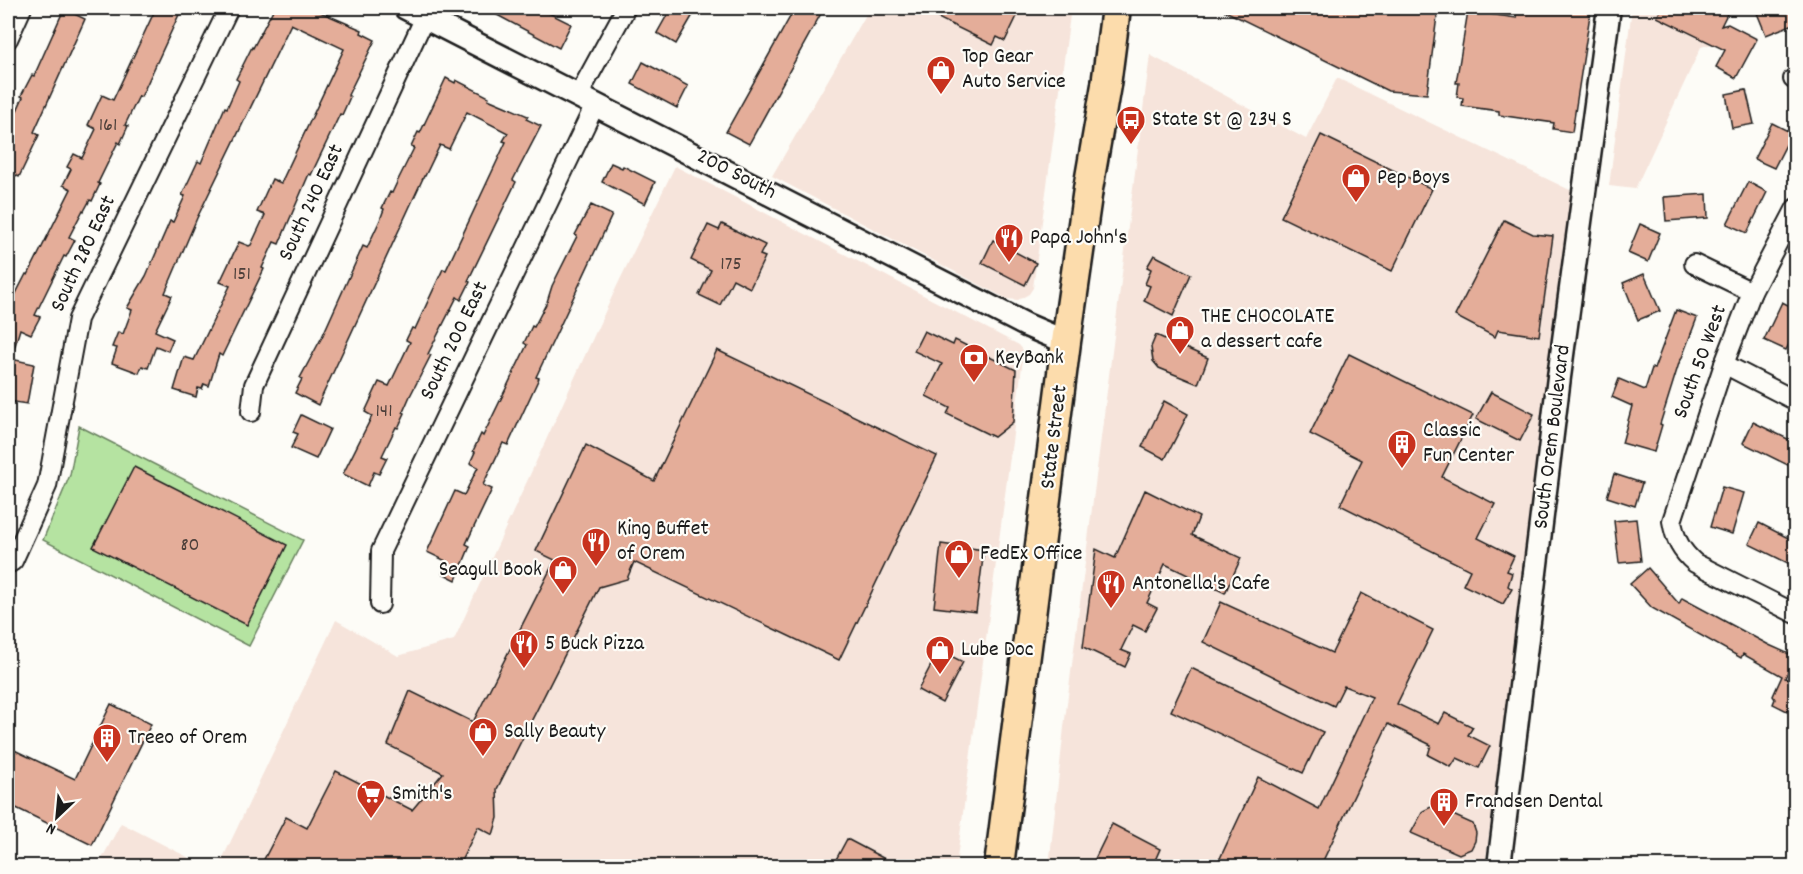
<svg xmlns="http://www.w3.org/2000/svg" width="1803" height="874" font-family="Dekko,sans-serif">
	<style>
		.built { fill: #f6e4db }
		.green { fill: #b5e3a1; stroke: #68805e; stroke-width: 1.5 }
		.building { fill: #e4ad99; stroke: #1c1c1c; stroke-width: 1.5 }
		.lines { fill: none; stroke-linecap: round; stroke-linejoin: round }
		.minor-casing { stroke: #1c1c1c; stroke-width: 22 }
		.tertiary-casing { stroke: #1c1c1c; stroke-width: 27 }
		.primary-casing { stroke: #1c1c1c; stroke-width: 33 }
		.minor { stroke: #fdfcf7; stroke-width: 18 }
		.tertiary { stroke: #fdfcf7; stroke-width: 22 }
		.primary { stroke: #fcdcac; stroke-width: 28 }
		.labels { text-anchor: middle; dominant-baseline: central; stroke-width: 4.5; stroke-linejoin: round; paint-order: stroke }
		.number-label { font-size: 20px; fill: #4e403b }
		.poi-label { font-size: 22px; fill: #1c1c1c; stroke: #fdfcf7; text-anchor: start }
		.street-label { font-size: 22px; fill: #1c1c1c; stroke: #fdfcf7 }
	</style>
	<rect width="100%" height="100%" fill="#fdfcf7"/>
	<filter id="ink" filterUnits="userSpaceOnUse"><feTurbulence type="fractalNoise" baseFrequency=".0167" numOctaves="2"/><feDisplacementMap in="SourceGraphic" scale="12" xChannelSelector="R" yChannelSelector="G"/><feConvolveMatrix kernelMatrix="1 2 1 2 8 2 1 2 1" color-interpolation-filters="sRGB"/></filter>
	<g filter="url(#ink)">
		<g class="built">
			<polygon points="870,8 1071,8 1033,288 1029,294 1018,300 1007,299 772,176"/>
			<polygon points="1632,8 1730,8 1712,44 1701,47 1635,189 1609,186"/>
			<polygon points="1150,55 1306,139 1337,78 1574,192 1485,866 1049,866 1064,727"/>
			<polygon points="675,166 1019,345 1024,351 956,866 219,866 336,620 398,656 454,640 616,288"/>
			<polygon points="121,823 205,866 98,866"/>
		</g>
		<polygon class="green" points="79,426 303,540 249,646 43,540 70,475"/>
		<g class="building">
			<polygon points="156,8 182,8 141,97 139,96 125,125 128,126 120,144 118,142 98,183 100,184 92,201 90,200 84,211 83,210 69,237 75,240 66,257 64,256 35,315 40,317 31,334 20,329 11,359 34,364 27,404 8,401 8,309 26,274 28,275 71,189 63,185 71,169 67,167 74,154 82,158 96,129 88,125 102,95 113,100"/>
			<polygon points="274,8 311,8 362,30 361,33 375,40 348,95 350,97 342,115 340,114 311,175 309,174 279,244 274,242 262,268 264,269 222,356 219,354 209,386 204,384 202,389 198,388 196,397 174,390 184,357 194,360 230,286 220,282 239,242 249,246 251,245 265,215 257,212 272,179 281,183 344,49 291,24 197,218 165,293 172,296 155,331 173,339 168,351 156,346 148,368 142,366 139,373 112,363 117,348 112,347 118,332 123,334 132,310 127,308 146,276 170,221 173,222 185,196 182,195 198,161 201,163 225,107 227,108 239,81 236,79 252,47 253,48"/>
			<polygon points="484,8 539,8 571,24 559,48"/>
			<polygon points="671,8 697,8 676,44 657,33"/>
			<polygon points="795,8 824,8 749,144 726,132"/>
			<polygon points="943,8 1021,8 1005,41 997,37 993,45 938,18"/>
			<polygon points="1219,8 1438,8 1427,94 1388,91"/>
			<polygon points="1517,8 1591,8 1572,132 1553,129 1554,123 1499,115 1499,111 1462,106 1463,98 1457,97 1459,83 1456,83 1468,11 1516,18"/>
			<polygon points="1662,8 1730,8 1721,26 1728,24 1757,39 1736,78 1716,67 1725,50 1657,17"/>
			<polygon points="1771,8 1796,8 1796,23 1766,35 1757,13"/>
			<polygon points="64,9 85,19 34,132 39,135 19,177 8,171 8,131 23,97 21,96 32,75 34,76"/>
			<polygon points="643,62 688,86 677,108 632,84"/>
			<polygon points="446,78 455,83 456,80 489,97 488,99 528,116 526,119 541,126 513,180 516,182 468,281 470,282 461,300 457,297 428,354 431,355 410,396 403,412 405,413 398,428 396,427 382,456 387,458 379,474 374,472 368,486 343,474 372,416 365,412 379,382 389,386 410,342 406,340 412,328 415,329 443,269 446,270 506,142 503,141 508,133 467,112 449,149 440,145 425,176 424,176 318,405 295,393 302,379 300,378 322,337 363,246 367,248 380,220 384,209 382,208 390,192 392,193 399,178 414,148 411,147 418,132 420,133"/>
			<polygon points="1746,90 1754,124 1732,128 1726,94"/>
			<polygon points="1772,123 1792,133 1774,168 1754,159"/>
			<polygon points="1321,135 1432,189 1392,271 1281,217"/>
			<polygon points="611,163 622,168 623,166 655,182 645,204 602,182"/>
			<polygon points="1748,182 1767,192 1747,233 1727,224"/>
			<polygon points="1707,194 1708,218 1666,221 1664,197"/>
			<polygon points="591,205 612,215 536,377 539,378 508,445 503,443 483,485 492,489 466,544 470,546 456,580 442,573 448,562 427,552 455,491 464,495 478,467 470,463 475,452 473,451 481,434 483,436 527,345 524,343 532,326 534,327 547,302 552,286 577,236 575,235"/>
			<polygon points="1504,220 1533,234 1553,236 1539,336 1498,330 1495,337 1455,316"/>
			<polygon points="722,224 765,245 760,255 765,257 750,288 733,279 720,305 699,295 711,270 691,260 708,225 719,230"/>
			<polygon points="1640,224 1660,233 1648,262 1628,253"/>
			<polygon points="993,240 1036,263 1025,285 982,263"/>
			<polygon points="1154,255 1191,274 1173,316 1144,301 1150,286 1145,284 1151,269 1147,267"/>
			<polygon points="1644,274 1660,311 1638,320 1623,283"/>
			<polygon points="1782,302 1796,309 1796,330 1786,350 1764,340"/>
			<polygon points="1676,310 1697,318 1681,360 1680,360 1660,424 1662,425 1654,452 1622,443 1632,406 1612,397 1619,379 1645,390 1652,368 1654,369"/>
			<polygon points="924,331 953,345 955,340 1016,370 1013,422 994,437 947,414 950,408 926,396 942,364 914,351"/>
			<polygon points="1156,335 1208,358 1198,384 1159,368 1153,361 1151,347"/>
			<polygon points="717,350 937,456 839,660 634,562 627,579 599,587 497,789 498,818 493,835 478,827 458,867 260,867 286,817 307,828 336,771 412,810 443,773 388,745 410,691 473,722 555,560 536,551 586,445 654,481"/>
			<polygon points="1349,354 1473,415 1442,477 1495,504 1478,538 1514,556 1507,571 1512,573 1508,586 1512,589 1503,604 1463,585 1470,570 1340,505 1362,460 1310,434"/>
			<polygon points="1491,392 1534,414 1520,441 1476,419"/>
			<polygon points="1164,401 1188,414 1165,459 1142,447"/>
			<polygon points="301,415 330,429 316,459 291,448 298,434 293,432"/>
			<polygon points="1753,422 1796,443 1796,469 1743,443"/>
			<polygon points="134,467 287,545 247,625 93,547"/>
			<polygon points="1614,474 1642,483 1635,506 1607,497"/>
			<polygon points="1722,487 1744,493 1732,534 1710,527"/>
			<polygon points="1145,490 1199,517 1192,535 1241,558 1225,593 1165,564 1147,603 1157,608 1145,631 1133,625 1121,650 1131,654 1125,667 1083,647 1096,549 1115,558"/>
			<polygon points="1636,519 1641,561 1619,563 1614,521"/>
			<polygon points="1759,523 1796,542 1796,567 1749,544"/>
			<polygon points="941,544 984,550 976,612 934,607"/>
			<polygon points="1648,568 1679,604 1682,598 1769,645 1796,657 1785,678 1796,683 1796,694 1787,711 1773,704 1775,699 1773,696 1782,676 1743,654 1741,658 1652,608 1630,584"/>
			<polygon points="1361,593 1433,630 1397,704 1439,724 1445,713 1473,727 1468,735 1490,746 1479,768 1457,758 1451,767 1428,755 1431,745 1388,724 1320,867 1216,867 1258,777 1319,809 1372,697 1344,686 1334,706 1203,642 1221,602 1332,653"/>
			<polygon points="939,650 963,662 942,703 918,690"/>
			<polygon points="1191,668 1323,732 1303,773 1171,711"/>
			<polygon points="111,704 151,724 92,845 8,804 8,747 75,779"/>
			<polygon points="1433,806 1473,824 1476,833 1475,841 1471,849 1459,854 1411,833 1423,811"/>
			<polygon points="1112,824 1160,849 1152,867 1091,867"/>
			<polygon points="847,839 900,867 832,867"/>
		</g>
		<g class="lines">
			<g class="minor-casing">
				<g id="minor">
					<polyline points="8,39 22,8"/>
					<polyline points="1793,79 1796,81"/>
					<polyline points="578,96 626,8"/>
					<path d="M1796,208l-44,84 -28,72 -52,157c3,18 9,30 23,42l101,51"/>
					<polyline points="1694,264 1752,292"/>
					<polyline points="1724,364 1796,401"/>
					<polyline points="251,412 254,385 425,17"/>
					<polyline points="8,564 13,561 47,486 78,319 229,8"/>
					<polyline points="380,604 381,551 595,105"/>
				</g>
			</g>
			<g class="tertiary-casing">
				<g id="tertiary">
					<polyline points="406,8 1026,325 1066,342"/>
					<polyline points="1499,866 1559,377 1609,8"/>
				</g>
			</g>
			<g class="primary-casing">
				<polyline id="primary" points="999,866 1066,342 1088,189 1106,85 1116,8"/>
			</g>
			<use href="#minor" class="minor"/>
			<use href="#tertiary" class="tertiary"/>
			<use href="#primary" class="primary"/>
		</g>
	</g>
	<defs>
		<g id="shop-pin" transform="scale(1.5)"><path d="M0 17L-7.5 6A9.5 9.5 0 1 1 7.5 6Z" fill="#c8321e" stroke="#fdfcf7"/><path d="M-5-2.5h2.3a2.7 3.5 0 0 1 5.4 0H5L5.5 6h-11ZM-1.5-2.5h3a1.5 2.3 0 0 0-3 0Z" fill="#fff"/></g>
		<g id="bus-pin" transform="scale(1.5)"><path d="M0 17L-7.5 6A9.5 9.5 0 1 1 7.5 6Z" fill="#c8321e" stroke="#fdfcf7"/><path d="M-5-6H5V4H4V6H2V4H-2V6H-4V4H-5ZM-3.5-4V0h7V-4ZM-3.5 1.2v1.5H-2V1.2ZM2 1.2v1.5H3.5V1.2Z" fill="#fff"/></g>
		<g id="restaurant-pin" transform="scale(1.5)"><path d="M0 17L-7.5 6A9.5 9.5 0 1 1 7.5 6Z" fill="#c8321e" stroke="#fdfcf7"/><path d="M-5-6h1v4h1v-4h1v4h1v-4h1v5L-1.5 .5V6h-2V.5L-5-1ZM5-6V6H3V1.5H1.5Q1.5-4 5-6Z" fill="#fff"/></g>
		<g id="bank-pin" transform="scale(1.5)"><path d="M0 17L-7.5 6A9.5 9.5 0 1 1 7.5 6Z" fill="#c8321e" stroke="#fdfcf7"/><path d="M-6-4H6V4H-6ZM0-2.3a2.3 2.3 0 1 0 0 4.6a2.3 2.3 0 1 0 0-4.6Z" fill="#fff"/></g>
		<g id="building-pin" transform="scale(1.5)"><path d="M0 17L-7.5 6A9.5 9.5 0 1 1 7.5 6Z" fill="#c8321e" stroke="#fdfcf7"/><path d="M-4-6H4V6H1V3H-1V6H-4ZM-2.5-4.3h1.7v1.8h-1.7ZM.8-4.3h1.7v1.8H.8ZM-2.5-1h1.7V.8h-1.7ZM.8-1h1.7V.8H.8Z" fill="#fff"/></g>
		<g id="supermarket-pin" transform="scale(1.5)"><path d="M0 17L-7.5 6A9.5 9.5 0 1 1 7.5 6Z" fill="#c8321e" stroke="#fdfcf7"/><path d="M-6-5.5h2.5l.6 2H6L4.5 2H-2.5L-4.4-4H-6ZM-1.5 3.2a1.3 1.3 0 1 0 .1 0ZM3 3.2a1.3 1.3 0 1 0 .1 0Z" fill="#fff"/></g>
	</defs>
	<g fill-rule="evenodd">
		<use href="#shop-pin" x="941" y="70"/>
		<use href="#bus-pin" x="1131" y="120"/>
		<use href="#shop-pin" x="1356" y="178"/>
		<use href="#restaurant-pin" x="1009" y="238"/>
		<use href="#shop-pin" x="1180" y="330"/>
		<use href="#bank-pin" x="974" y="358"/>
		<use href="#building-pin" x="1402" y="444"/>
		<use href="#restaurant-pin" x="596" y="542"/>
		<use href="#shop-pin" x="959" y="554"/>
		<use href="#shop-pin" x="563" y="570"/>
		<use href="#restaurant-pin" x="1111" y="584"/>
		<use href="#restaurant-pin" x="524" y="644"/>
		<use href="#shop-pin" x="940" y="650"/>
		<use href="#shop-pin" x="483" y="732"/>
		<use href="#building-pin" x="107" y="738"/>
		<use href="#supermarket-pin" x="371" y="794"/>
		<use href="#building-pin" x="1444" y="802"/>
	</g>
	<g class="labels">
		<g class="number-label">
			<text x="108" y="126">161</text>
			<text x="731" y="265">175</text>
			<text x="242" y="275">151</text>
			<text x="384" y="412">141</text>
			<text x="190" y="546">80</text>
		</g>
		<g class="poi-label">
			<text x="962" y="57">Top Gear<tspan x="962" dy="25">Auto Service</tspan></text>
			<text x="1152" y="120">State St @ 234 S</text>
			<text x="1377" y="178">Pep Boys</text>
			<text x="1030" y="238">Papa John's</text>
			<text x="1201" y="317">THE CHOCOLATE<tspan x="1201" dy="25">a dessert cafe</tspan></text>
			<text x="995" y="358">KeyBank</text>
			<text x="1423" y="431">Classic<tspan x="1423" dy="25">Fun Center</tspan></text>
			<text x="617" y="529">King Buffet<tspan x="617" dy="25">of Orem</tspan></text>
			<text x="980" y="554">FedEx Office</text>
			<text x="542" y="570" text-anchor="end">Seagull Book</text>
			<text x="1132" y="584">Antonella's Cafe</text>
			<text x="545" y="644">5 Buck Pizza</text>
			<text x="961" y="650">Lube Doc</text>
			<text x="504" y="732">Sally Beauty</text>
			<text x="128" y="738">Treeo of Orem</text>
			<text x="392" y="794">Smith's</text>
			<text x="1465" y="802">Frandsen Dental</text>
		</g>
		<g class="street-label">
			<text transform="translate(736 175) rotate(27)">200 South</text>
			<text transform="translate(312 203) rotate(-65)">South 240 East</text>
			<text transform="translate(84 254) rotate(-65)">South 280 East</text>
			<text transform="translate(455 341) rotate(-64)">South 200 East</text>
			<text transform="translate(1701 362) rotate(-70)">South 50 West</text>
			<text transform="translate(1055 437) rotate(-83)">State Street</text>
			<text transform="translate(1553 437) rotate(-83)">South Orem Boulevard</text>
		</g>
	</g>
	<rect width="1803" height="874" fill="none" stroke="#fdfcf7" stroke-width="30"/>
	<rect x="15" y="15" width="1773" height="844" fill="none" stroke="#1c1c1c" stroke-width="2" filter="url(#ink)"/>
	<g transform="translate(57 817) rotate(206)" stroke="#fdfcf7" stroke-width="4.5" paint-order="stroke">
	<path d="M0-4.5L10 22L0 15L-10 22Z" fill="#1c1c1c"/>
	<text y="-9" font-size="16" font-weight="bold" text-anchor="middle" fill="#1c1c1c">N</text>
	</g>
</svg>
